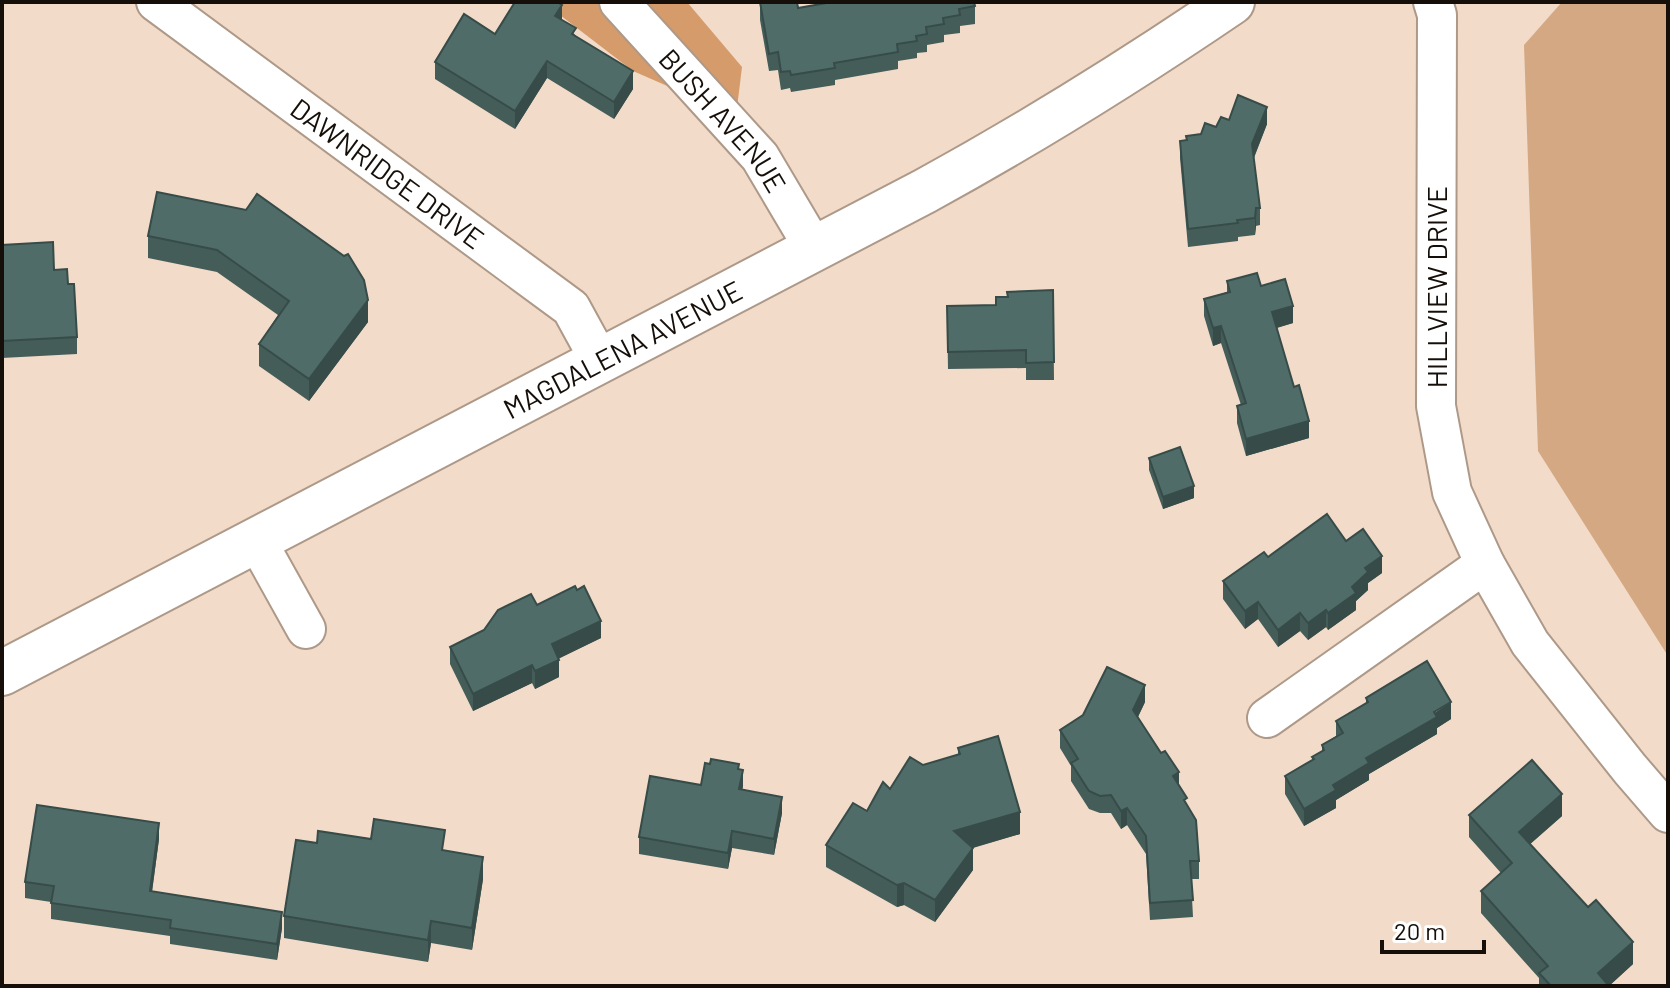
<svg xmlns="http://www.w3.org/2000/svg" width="1670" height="988" font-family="Barlow,sans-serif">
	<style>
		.green { fill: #d4a883 }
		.forest { fill: #d59b6a }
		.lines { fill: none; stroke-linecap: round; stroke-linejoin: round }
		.minor-casing { stroke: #ae9988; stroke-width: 42 }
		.major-casing { stroke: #ae9988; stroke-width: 48 }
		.minor { stroke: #fff; stroke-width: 38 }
		.major { stroke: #fff; stroke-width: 44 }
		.wall { fill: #445d59 }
		.shaded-wall { fill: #374c49 }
		.building { fill: #4f6c68; stroke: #374c49; stroke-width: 2 }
		.labels { text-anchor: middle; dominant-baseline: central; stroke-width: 7; stroke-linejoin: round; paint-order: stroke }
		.street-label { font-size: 28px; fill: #160f09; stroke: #fff }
	</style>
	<rect width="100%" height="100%" fill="#f2dbc9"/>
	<polygon class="green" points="1562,2 1668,2 1668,656 1538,451 1524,45"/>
	<polygon class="forest" points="543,2 687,2 742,67 736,116 633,71"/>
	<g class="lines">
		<g class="minor-casing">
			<g id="minor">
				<path id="s1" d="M156,2l415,306 29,53"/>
				<path id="s2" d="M619,2l141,155 55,93"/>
				<polyline points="1433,2 1437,15 1436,406 1452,492 1485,564 1530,643 1630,769 1668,813"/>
				<polyline points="257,541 306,629"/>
				<polyline points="1267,718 1485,564"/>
			</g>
		</g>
		<g class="major-casing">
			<g id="major">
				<path id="s3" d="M2,673l923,-482c106,-58 207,-121 307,-189"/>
			</g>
		</g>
		<use href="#minor" class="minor"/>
		<use href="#major" class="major"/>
	</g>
	<g class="wall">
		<polygon points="760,2 798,8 975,6 975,24 960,26 960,33 944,35 944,42 927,45 927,52 917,53 917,58 898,61 898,69 835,80 835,85 791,92 790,88 781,90 778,70 769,71 760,20"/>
		<polygon points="562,20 576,36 633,89 614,119 547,78 515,129 435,79 435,62"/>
		<polygon points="1229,120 1267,124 1254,158 1260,208 1260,225 1256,226 1255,235 1238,237 1238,241 1188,247 1180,158 1180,141 1186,140 1216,127"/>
		<polygon points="157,192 368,322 309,401 259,366 259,344 278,315 217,272 148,258 148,236"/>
		<polygon points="2,245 54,270 68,284 77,337 77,354 2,358"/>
		<polygon points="1227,281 1261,286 1293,323 1277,328 1309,438 1246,456 1237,423 1237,406 1241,405 1221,343 1213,346 1204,316 1204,299 1227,292"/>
		<polygon points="1053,290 1054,380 1026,380 1026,368 948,369 947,306 996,305 1007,297"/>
		<polygon points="1149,458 1194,498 1163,509 1149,470"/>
		<polygon points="1346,541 1382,573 1368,583 1368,590 1356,601 1356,610 1328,630 1326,627 1308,640 1300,631 1278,647 1258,619 1245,629 1223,599 1223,581 1268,557"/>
		<polygon points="537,605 601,638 559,658 559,677 535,689 532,683 473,711 450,664 450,647"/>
		<polygon points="1366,698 1451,719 1437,728 1437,734 1369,774 1369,780 1336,800 1336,808 1304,826 1285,794 1285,776 1312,760 1312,757 1322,752 1322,745 1336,736 1336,721 1366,703"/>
		<polygon points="1145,702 1138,717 1179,785 1187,806 1199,861 1199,879 1191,879 1193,917 1150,920 1146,854 1127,825 1121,829 1111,813 1100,813 1089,809 1071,781 1071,766 1060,748 1060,730"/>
		<polygon points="958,748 1020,834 973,848 973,870 935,922 904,905 897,907 826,867 826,845 867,811 890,789 923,765 958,755"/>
		<polygon points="739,769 743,786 742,790 782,813 774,855 732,848 728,869 639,854 639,837 701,785"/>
		<polygon points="1469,815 1562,816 1530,844 1633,964 1609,986 1539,986 1539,978 1481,913 1481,891 1501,873 1469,837"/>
		<polygon points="159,839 152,891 282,928 277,960 170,944 170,936 51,919 51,902 25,898 25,882"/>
		<polygon points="445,851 483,879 472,950 431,943 428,962 284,938 284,916"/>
	</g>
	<g class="shaded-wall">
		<polygon points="562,5 562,22 555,16"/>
		<polygon points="547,61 547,78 515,129 515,111"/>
		<polygon points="633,71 633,89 614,119 614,102"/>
		<polygon points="1267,107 1267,124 1252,162 1252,144"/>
		<polygon points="1256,208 1256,226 1255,235 1255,218"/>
		<polygon points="368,300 368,322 309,401 309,379"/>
		<polygon points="1293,306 1293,323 1272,329 1272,312"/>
		<polygon points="1221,326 1221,343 1213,346 1213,328"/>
		<polygon points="1309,421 1309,438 1246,456 1246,439"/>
		<polygon points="1194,486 1194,498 1163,509 1163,497"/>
		<polygon points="1382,556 1382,573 1368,583 1368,590 1356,601 1356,610 1328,630 1328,613 1352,587 1365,568"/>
		<polygon points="1258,602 1258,619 1245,629 1245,611"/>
		<polygon points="1326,610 1326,627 1308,640 1308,623"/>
		<polygon points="1300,613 1300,631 1278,647 1278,630"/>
		<polygon points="601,621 601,638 552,662 552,644"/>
		<polygon points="559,660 559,677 535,689 535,671"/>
		<polygon points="532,665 532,683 473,711 473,694"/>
		<polygon points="1145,685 1145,702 1133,727 1133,710"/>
		<polygon points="1451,702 1451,719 1437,728 1437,734 1369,774 1369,780 1336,800 1336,808 1304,826 1304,809 1366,758"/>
		<polygon points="743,770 743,786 739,806 739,789"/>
		<polygon points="1179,772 1179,790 1173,776"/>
		<polygon points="1562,794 1562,816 1519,854 1519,832"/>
		<polygon points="782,797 782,813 774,855 774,839"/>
		<polygon points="1127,808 1127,825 1121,829 1121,811"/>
		<polygon points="1020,812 1020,834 954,853 954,831"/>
		<polygon points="159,823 159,839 150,907 150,891"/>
		<polygon points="732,831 732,848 728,869 728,853"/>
		<polygon points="973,848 973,870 935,922 935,900"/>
		<polygon points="483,857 483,879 472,950 472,928"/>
		<polygon points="904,883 904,905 897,907 897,885"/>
		<polygon points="282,912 282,928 277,960 277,944"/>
		<polygon points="431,921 431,943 428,962 428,940"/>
		<polygon points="1633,942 1633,964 1609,986 1598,973"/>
	</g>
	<g class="building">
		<polygon points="515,2 557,2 562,5 555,16 576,28 572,34 633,71 614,102 547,61 515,111 435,62 464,14 495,34"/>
		<polygon points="760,2 797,2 798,8 832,2 974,2 975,6 959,9 960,15 943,18 944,24 926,27 927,34 916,36 917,41 897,44 898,52 834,63 835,68 791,75 790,71 781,72 778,52 769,54"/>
		<polygon points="1238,95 1267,107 1252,144 1260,208 1256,208 1255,218 1237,220 1238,223 1188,229 1180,141 1187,140 1186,136 1201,134 1205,123 1216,127 1221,117 1229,120"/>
		<polygon points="157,192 246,210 257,194 344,256 348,254 364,280 368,300 309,379 259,344 289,301 217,250 148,236"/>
		<polygon points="53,242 54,270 67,269 68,284 74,284 77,337 2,341 2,245"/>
		<polygon points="1257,273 1261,286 1285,279 1293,306 1272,312 1294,387 1299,385 1309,421 1246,439 1237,406 1246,403 1221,326 1213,328 1204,299 1230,292 1227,281"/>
		<polygon points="1053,290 1054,362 1026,363 1026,350 948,352 947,306 996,305 996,297 1008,297 1007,292"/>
		<polygon points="1180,447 1194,486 1163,497 1149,458"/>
		<polygon points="1327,514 1346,541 1363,529 1382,556 1365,568 1368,572 1352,587 1356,593 1328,613 1326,610 1308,623 1300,613 1278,630 1258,602 1245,611 1223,581 1264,552 1268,557"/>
		<polygon points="575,586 577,590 584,586 601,621 552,644 559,660 535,671 532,665 473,694 450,647 484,630 498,610 531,594 537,605"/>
		<polygon points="1427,661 1451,702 1434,712 1437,717 1366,758 1369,763 1333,785 1336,790 1304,809 1285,776 1314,759 1312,757 1324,750 1322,745 1343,733 1336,721 1368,702 1366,698"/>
		<polygon points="1107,667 1145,685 1133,710 1161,753 1165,751 1179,772 1173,776 1187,798 1184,800 1196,820 1199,861 1190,861 1193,900 1150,903 1146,836 1127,808 1121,811 1111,795 1100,796 1089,791 1071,763 1078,759 1060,730 1083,715"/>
		<polygon points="998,736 1020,812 954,831 973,848 935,900 904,883 897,885 826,845 853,803 867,811 883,782 890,789 910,757 923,765 960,754 958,748"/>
		<polygon points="711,759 739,764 738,769 743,770 739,789 782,797 774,839 732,831 728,853 639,837 650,776 701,785 705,763 710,764"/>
		<polygon points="1532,760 1562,794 1519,832 1588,907 1596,900 1633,942 1598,973 1609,986 1551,986 1539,973 1548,966 1481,891 1512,863 1469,815"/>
		<polygon points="37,805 159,823 150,891 282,912 277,944 170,928 171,920 51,903 54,886 25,882"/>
		<polygon points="374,819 445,830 442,850 483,857 472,928 431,921 428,940 284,916 296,840 317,843 318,831 371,839"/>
	</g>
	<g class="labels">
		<g class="street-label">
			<text stroke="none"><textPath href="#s2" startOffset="158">BUSH AVENUE</textPath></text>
			<text stroke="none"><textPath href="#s1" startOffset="288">DAWNRIDGE DRIVE</textPath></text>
			<text transform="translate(1436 287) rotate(-90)">HILLVIEW DRIVE</text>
			<text stroke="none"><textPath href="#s3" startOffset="700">MAGDALENA AVENUE</textPath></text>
		</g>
	</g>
	<rect width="1670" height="988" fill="none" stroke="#160f09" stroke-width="8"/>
	<path d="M1382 940v12h102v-12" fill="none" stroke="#160f09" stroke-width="4"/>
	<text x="1394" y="940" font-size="24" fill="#160f09" stroke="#ffffff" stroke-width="6" paint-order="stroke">20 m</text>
</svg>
